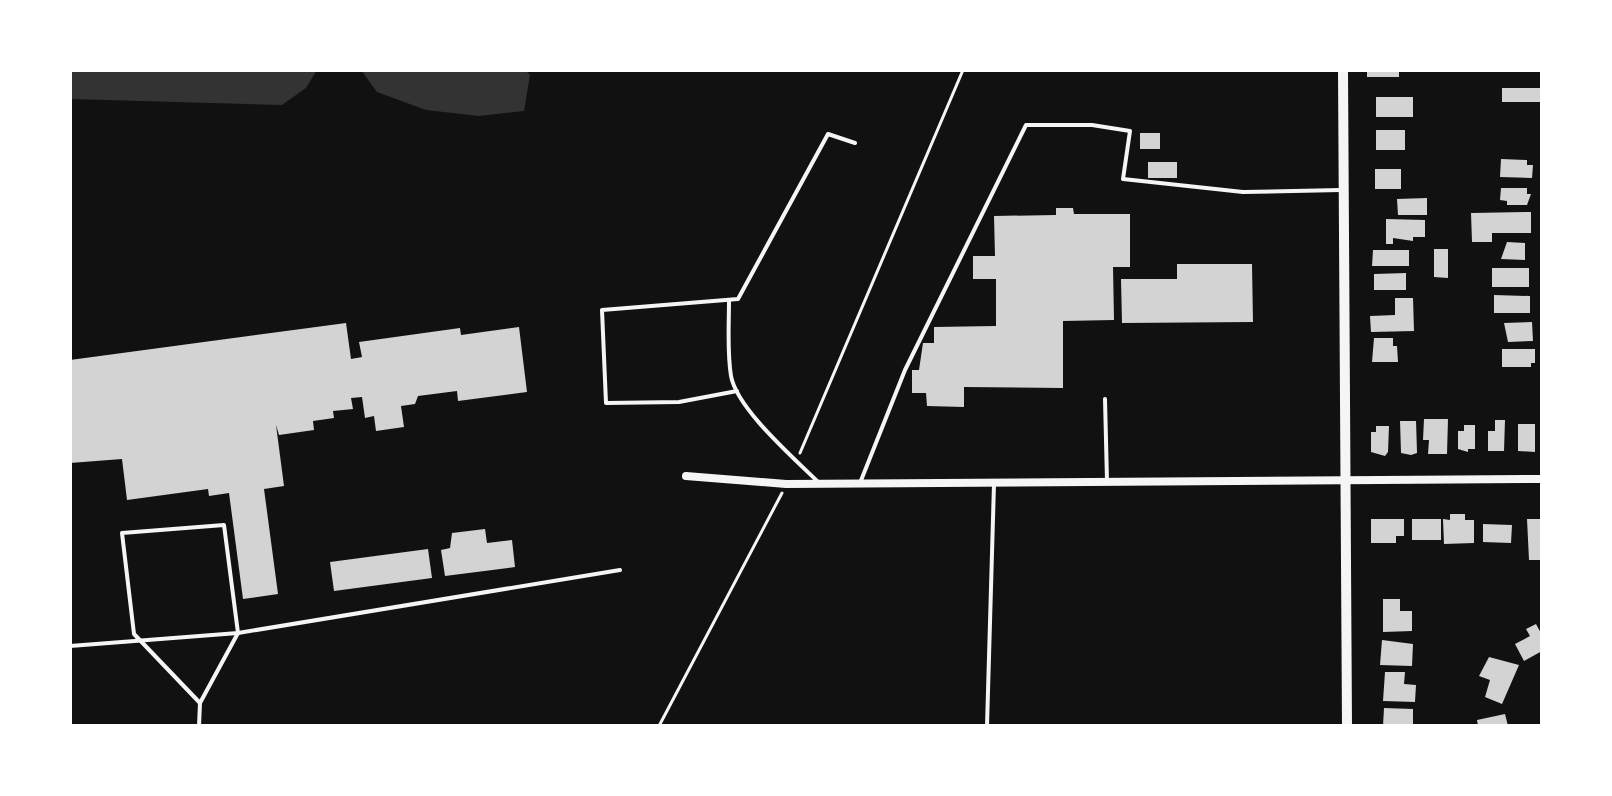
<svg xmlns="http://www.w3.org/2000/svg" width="1612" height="796" font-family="'Asap Condensed',sans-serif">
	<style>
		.water { fill: #333 }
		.building { fill: #d3d3d3 }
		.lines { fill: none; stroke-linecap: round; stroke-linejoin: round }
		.path { stroke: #f5f5f5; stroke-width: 3 }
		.service { stroke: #f5f5f5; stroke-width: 4 }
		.minor { stroke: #f5f5f5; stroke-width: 8 }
		.tertiary { stroke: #f5f5f5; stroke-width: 10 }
	</style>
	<rect width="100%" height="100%" fill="#111"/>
	<g class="water">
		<polygon points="70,70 317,70 306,88 282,105 70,99"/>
		<polygon points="361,70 525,70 530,75 524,111 479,116 426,110 377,92"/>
	</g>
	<g class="building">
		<rect x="1367" y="70" width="32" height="7"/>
		<rect x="1502" y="88" width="40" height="14"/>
		<rect x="1376" y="97" width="37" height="20"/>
		<rect x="1376" y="130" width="29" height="20"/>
		<rect x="1140" y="133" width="20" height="16"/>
		<polygon points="1501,159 1527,160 1527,165 1533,165 1532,178 1500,177"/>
		<rect x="1148" y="162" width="29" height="16"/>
		<rect x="1375" y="169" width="26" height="20"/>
		<polygon points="1501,188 1527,188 1527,194 1531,194 1527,205 1507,205 1507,201 1500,200"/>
		<polygon points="1427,198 1427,215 1398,215 1397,199"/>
		<polygon points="1056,208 1073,208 1074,214 1130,214 1130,267 1113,267 1114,320 1063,321 1063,388 964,387 964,407 927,406 926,393 912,393 912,370 919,370 923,343 934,343 934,327 996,326 996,279 973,279 973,256 995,256 994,216 1056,215"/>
		<polygon points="1531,212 1531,233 1492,233 1492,242 1472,242 1471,213"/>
		<polygon points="1386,219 1425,220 1425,237 1413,237 1413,241 1393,238 1393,244 1386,244"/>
		<polygon points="1507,242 1525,243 1525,260 1501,259"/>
		<polygon points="1434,249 1448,249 1448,278 1434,277"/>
		<polygon points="1373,250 1409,250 1409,266 1372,266"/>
		<polygon points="1177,264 1252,264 1253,322 1122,323 1121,279 1177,279"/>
		<rect x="1492" y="268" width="37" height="19"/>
		<polygon points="1406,273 1406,290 1374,290 1374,274"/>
		<polygon points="1494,295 1530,296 1530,313 1494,313"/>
		<polygon points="1395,298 1413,298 1414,331 1371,332 1370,316 1395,315"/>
		<polygon points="1532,322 1533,341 1508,342 1504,323"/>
		<polygon points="346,323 351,359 362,357 359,342 460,328 461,335 519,327 527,392 458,401 457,391 418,396 415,404 401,406 404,427 376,431 374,416 365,418 362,397 351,398 353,409 333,411 334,418 313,421 314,430 279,435 276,425 284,486 264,489 278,594 243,599 229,493 209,496 208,489 127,500 122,459 70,463 70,360"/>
		<polygon points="1374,338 1393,338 1393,346 1397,346 1398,362 1372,362"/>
		<polygon points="1502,349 1535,349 1535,363 1531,363 1531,367 1502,367"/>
		<polygon points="1424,419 1448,419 1447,454 1428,454 1429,440 1423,440"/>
		<polygon points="1495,420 1505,420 1504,451 1488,451 1488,431 1495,431"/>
		<polygon points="1400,421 1416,421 1417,453 1411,455 1401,453"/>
		<polygon points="1518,424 1535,424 1535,452 1518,451"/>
		<polygon points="1464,425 1475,425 1475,449 1468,449 1468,452 1458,449 1458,431 1464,431"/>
		<polygon points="1376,426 1389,426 1388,452 1385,456 1371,452 1371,432 1376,432"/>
		<polygon points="1450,514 1465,514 1465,520 1474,520 1474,543 1444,544 1443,519 1450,520"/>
		<polygon points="1371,519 1404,519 1404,536 1396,536 1396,543 1371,543"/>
		<rect x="1412" y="519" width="29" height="21"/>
		<polygon points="1527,519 1542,519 1542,560 1529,560"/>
		<polygon points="1483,524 1512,525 1511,543 1483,542"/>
		<polygon points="485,529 487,543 512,540 515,567 445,576 441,550 450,548 452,533"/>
		<polygon points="428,549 432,578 334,591 330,562"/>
		<polygon points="1383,599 1400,599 1400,611 1412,611 1412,631 1383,632"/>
		<polygon points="1536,624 1542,635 1542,651 1524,661 1515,644 1530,636 1526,629"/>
		<polygon points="1382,640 1413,644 1412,666 1380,665"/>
		<polygon points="1489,657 1519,665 1502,704 1485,697 1490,680 1479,676"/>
		<polygon points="1385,672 1405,672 1404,684 1416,685 1415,702 1383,701"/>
		<polygon points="1384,708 1413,709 1413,726 1383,726"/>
		<polygon points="1505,714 1508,726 1478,726 1477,720"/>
	</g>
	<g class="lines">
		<g class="path">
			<polyline points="800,453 963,70"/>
			<polyline points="659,726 782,493"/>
		</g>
		<g class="service">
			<path d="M729,300c0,25 -2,52 2,76 6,33 63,82 87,106"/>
			<polyline points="737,391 679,402 606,403 602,310 738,299 828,134 855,143"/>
			<polyline points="1105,399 1107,481"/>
			<polyline points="860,483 905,370 1026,125 1092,125 1130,131 1123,179 1243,192 1341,190"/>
			<polyline points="70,646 238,633 620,570"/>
			<polyline points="199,726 200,703 238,633 224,525 122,533 134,634 200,703"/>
			<polyline points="987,726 994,484"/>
		</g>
		<polyline class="minor" points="686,476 786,484 1542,479"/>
		<polyline class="tertiary" points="1343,70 1347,726"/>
	</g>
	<rect width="1612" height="796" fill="none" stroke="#ffffff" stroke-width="144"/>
</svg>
